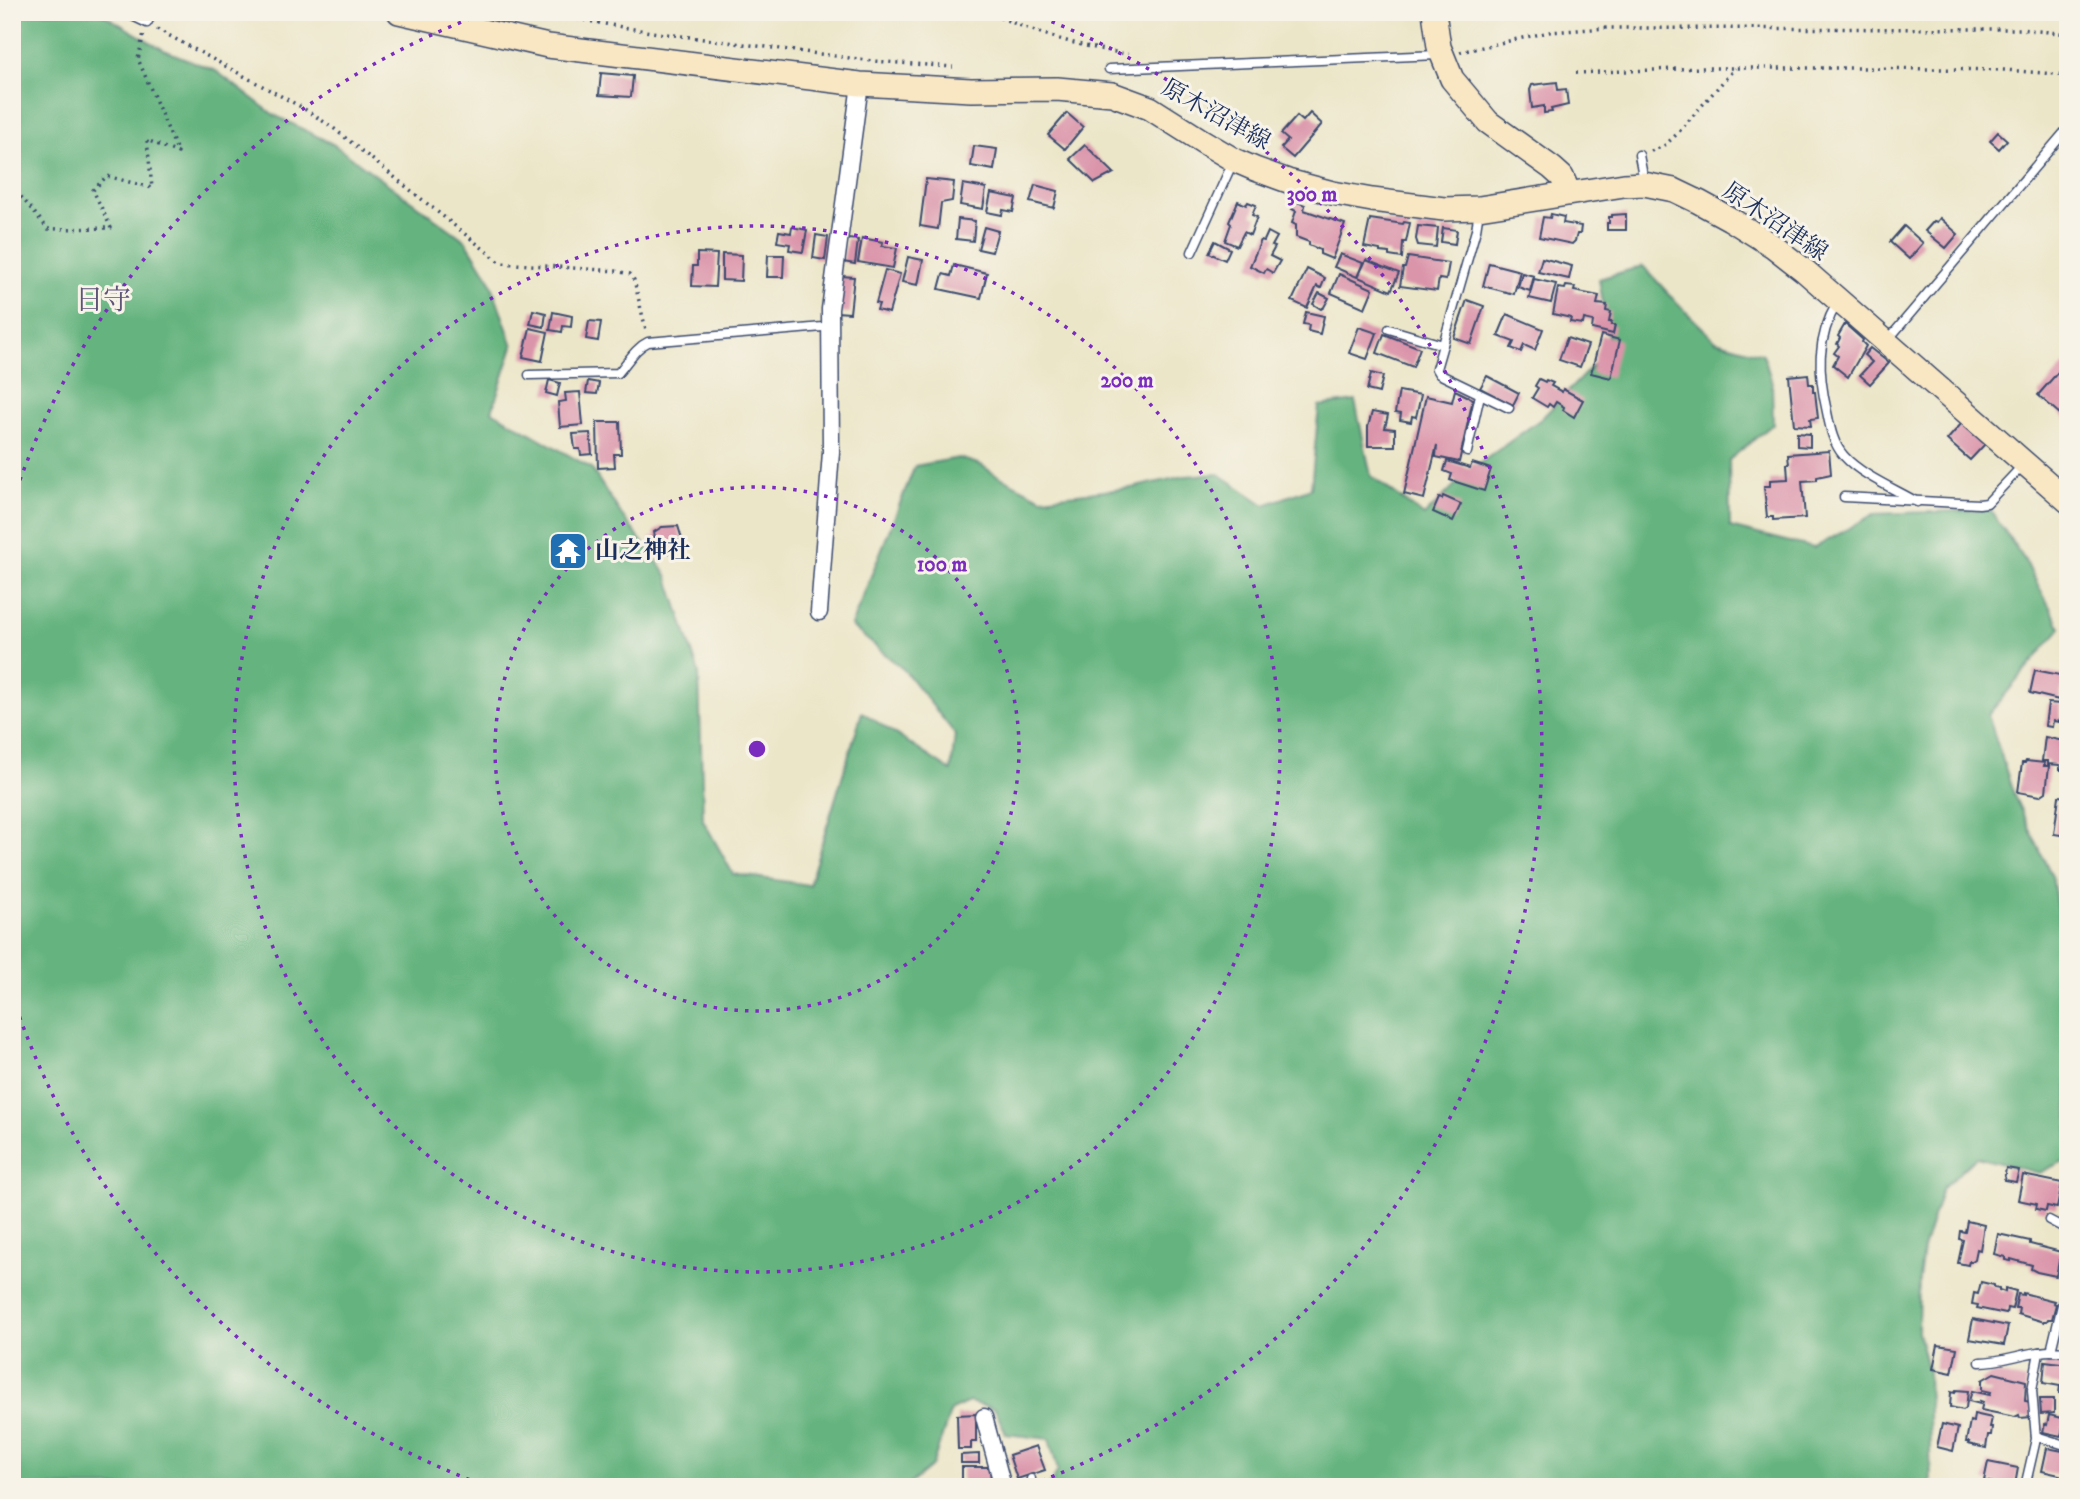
<svg xmlns="http://www.w3.org/2000/svg" width="2080" height="1499" font-family="'IM FELL DW Pica','Noto Serif JP',serif">
	<style>
		.forest { fill: #65b47f; stroke: #40726e; stroke-width: 2 }
		.building { fill: #db95ab }
		.lines { fill: none; stroke-linecap: round; stroke-linejoin: round }
		.lane-casing { stroke: #3a4a6e; stroke-width: 11 }
		.street-casing { stroke: #3a4a6e; stroke-width: 19 }
		.secondary-casing { stroke: #3a4a6e; stroke-width: 26 }
		.path { stroke: #3a4a6e; stroke-width: 3.5; stroke-dasharray: 2 5; stroke-linecap: butt }
		.lane { stroke: #fff; stroke-width: 8 }
		.street { stroke: #fff; stroke-width: 16 }
		.secondary { stroke: #f9e7c3; stroke-width: 23 }
		.ring { fill: none; stroke: #7b2cbf; stroke-width: 3.5; stroke-dasharray: 3.5 7 }
		.labels { text-anchor: middle; dominant-baseline: central; stroke-width: 6; stroke-linejoin: round; paint-order: stroke }
		.street-label { font-size: 24px; fill: #1b2f5e; stroke: #f7f3e8 }
		.poi-label { font-size: 24px; font-weight: bold; fill: #1b2f5e; stroke: #f7f3e8; text-anchor: start }
		.quarter-label { font-size: 28px; fill: #5e5379; stroke: #f7f3e8 }
		.centre { fill: #7b2cbf; stroke: #f7f3e8; stroke-width: 3.5 }
		.ring-label { font-size: 21px; text-anchor: middle; font-weight: bold; fill: #7b2cbf; stroke: #f7f3e8; stroke-width: 6; stroke-linejoin: round; paint-order: stroke }
	</style>
	<rect width="100%" height="100%" fill="#f7f3e8"/>
	<filter id="ink" filterUnits="userSpaceOnUse"><feTurbulence type="fractalNoise" baseFrequency=".0143" numOctaves="2"/><feDisplacementMap in="SourceGraphic" scale="14" xChannelSelector="R" yChannelSelector="G"/><feConvolveMatrix kernelMatrix="1 2 1 2 8 2 1 2 1" color-interpolation-filters="sRGB"/></filter>
	<filter id="wash" filterUnits="userSpaceOnUse"><feTurbulence type="fractalNoise" baseFrequency=".00686" numOctaves="4" result="noise"/><feDisplacementMap in="SourceGraphic" scale="28" xChannelSelector="R" yChannelSelector="G"/><feGaussianBlur stdDeviation="1.57" result="paint"/><feColorMatrix in="noise" values="0 0 0 0 0 0 0 0 0 0 0 0 0 0 0 0 0 1.4 0 .05"/><feComposite in="paint" operator="in"/></filter>
	<g filter="url(#wash)">
		<rect width="100%" height="100%" fill="#ece6c9"/>
		<polygon class="forest" points="12,12 99,12 164,50 216,71 274,115 333,144 466,241 490,280 513,346 492,411 591,468 621,514 667,575 699,673 703,820 733,874 809,885 862,712 951,771 955,734 904,670 851,626 915,466 959,458 981,465 996,475 1042,498 1131,488 1185,476 1219,474 1265,505 1311,488 1319,406 1355,401 1371,476 1424,516 1468,472 1541,419 1610,348 1599,279 1643,266 1677,303 1716,341 1763,354 1772,383 1773,424 1729,460 1730,527 1814,548 1874,514 1990,510 2024,559 2061,628 1988,715 2015,798 2052,876 2068,977 2068,1159 2039,1173 1976,1157 1942,1189 1923,1249 1919,1279 1918,1332 1928,1372 1931,1487 1049,1487 1058,1470 1049,1439 1006,1434 995,1409 969,1402 951,1410 932,1466 906,1487 12,1487 12,664 14,653 12,652"/>
		<g id="blocks">
			<g class="building">
				<polygon points="601,73 633,76 631,97 599,95"/>
				<polygon points="1557,82 1558,90 1566,89 1568,105 1551,109 1552,112 1544,113 1544,106 1532,108 1530,90 1532,85"/>
				<polygon points="1067,113 1083,127 1065,149 1048,135"/>
				<polygon points="1310,113 1322,124 1293,158 1281,148 1288,140 1281,134 1297,116 1303,121"/>
				<polygon points="1998,132 2007,140 1999,149 1990,141"/>
				<polygon points="1085,145 1114,173 1095,183 1070,159"/>
				<polygon points="974,146 997,149 994,170 971,166"/>
				<polygon points="926,179 954,182 952,201 941,203 938,229 920,226"/>
				<polygon points="963,184 986,188 983,209 960,205"/>
				<polygon points="1035,185 1058,191 1054,208 1030,202"/>
				<polygon points="991,193 1016,198 1013,212 1003,210 1002,215 987,212"/>
				<polygon points="1238,201 1246,205 1248,202 1256,205 1252,215 1257,217 1250,235 1244,232 1237,246 1225,241 1231,224 1229,222"/>
				<polygon points="1295,201 1305,205 1304,210 1345,224 1332,259 1320,254 1320,250 1309,245 1309,242 1296,237 1296,225 1292,223 1296,211 1292,209"/>
				<polygon points="1551,214 1564,217 1563,223 1581,226 1580,234 1577,234 1575,241 1572,244 1539,237 1543,217 1550,218"/>
				<polygon points="1626,214 1626,230 1607,230 1607,223 1609,223 1609,217 1612,217 1612,215"/>
				<polygon points="1940,218 1958,234 1946,248 1925,231 1934,221 1937,222"/>
				<polygon points="958,219 975,221 973,241 956,239"/>
				<polygon points="1370,219 1403,224 1404,222 1410,223 1406,242 1403,242 1402,258 1389,256 1389,253 1380,252 1380,250 1364,247"/>
				<polygon points="1418,226 1438,228 1436,247 1418,245 1416,239"/>
				<polygon points="1904,226 1923,243 1909,259 1890,242"/>
				<polygon points="792,227 807,230 803,252 789,250 790,244 777,242 779,231 791,233"/>
				<polygon points="984,227 998,231 992,252 978,249"/>
				<polygon points="1443,228 1457,230 1455,244 1441,242"/>
				<polygon points="1268,232 1277,237 1272,246 1275,247 1270,256 1280,261 1273,273 1266,269 1264,273 1250,266 1261,240 1264,241"/>
				<polygon points="816,235 828,237 825,260 813,258"/>
				<polygon points="862,238 883,242 882,246 897,248 893,268 858,262"/>
				<polygon points="847,239 858,240 855,264 843,262"/>
				<polygon points="1215,241 1230,249 1225,260 1209,253"/>
				<polygon points="697,253 717,254 715,287 692,286 693,266 697,266"/>
				<polygon points="722,254 742,255 741,281 722,280"/>
				<polygon points="1340,254 1363,263 1357,277 1334,267"/>
				<polygon points="768,255 784,255 783,277 767,277"/>
				<polygon points="908,257 923,260 918,285 902,282"/>
				<polygon points="1408,257 1449,263 1446,280 1439,279 1437,291 1400,286 1403,268 1405,268"/>
				<polygon points="1542,258 1572,266 1569,279 1538,272"/>
				<polygon points="1366,260 1399,273 1391,291 1358,277"/>
				<polygon points="1489,263 1520,271 1514,294 1483,286"/>
				<polygon points="954,265 987,273 981,298 939,289 943,274 951,276"/>
				<polygon points="1307,269 1325,278 1321,288 1317,286 1307,308 1292,301"/>
				<polygon points="885,270 900,274 889,313 877,310 879,304 876,303"/>
				<polygon points="1522,273 1534,276 1530,291 1518,287"/>
				<polygon points="1339,274 1373,289 1365,308 1331,293"/>
				<polygon points="841,276 854,277 850,313 836,312"/>
				<polygon points="1534,279 1556,284 1551,303 1529,298"/>
				<polygon points="1566,286 1575,287 1574,291 1599,296 1597,304 1607,305 1606,311 1611,312 1609,322 1612,322 1611,325 1615,325 1613,334 1592,329 1593,321 1584,319 1583,324 1570,322 1571,318 1553,314 1558,288 1565,289"/>
				<polygon points="1319,293 1329,298 1324,307 1321,309 1313,304"/>
				<polygon points="1467,300 1484,306 1471,344 1454,338"/>
				<polygon points="533,310 546,313 544,327 530,324"/>
				<polygon points="553,312 572,316 571,327 563,326 562,332 550,330"/>
				<polygon points="1306,312 1324,316 1320,334 1308,331 1309,325 1303,324"/>
				<polygon points="1507,314 1543,329 1535,350 1524,345 1521,352 1511,348 1514,342 1498,336"/>
				<polygon points="589,321 601,322 598,341 586,339"/>
				<polygon points="1845,324 1863,340 1862,342 1866,346 1848,377 1833,365 1838,356 1834,353 1839,346 1837,344 1840,338 1838,336"/>
				<polygon points="1359,327 1377,333 1367,359 1349,353"/>
				<polygon points="530,328 548,332 542,361 523,357"/>
				<polygon points="1384,334 1420,348 1413,367 1377,353"/>
				<polygon points="1601,335 1620,340 1611,378 1591,373"/>
				<polygon points="1567,338 1588,345 1580,367 1559,360"/>
				<polygon points="1870,348 1889,363 1870,384 1860,375 1872,362 1864,355"/>
				<polygon points="2065,364 2068,366 2068,421 2038,395"/>
				<polygon points="1371,373 1383,376 1379,393 1367,390"/>
				<polygon points="1808,374 1809,384 1813,384 1813,392 1815,392 1818,418 1810,419 1811,426 1794,425 1789,376"/>
				<polygon points="1487,376 1519,393 1513,405 1480,388"/>
				<polygon points="1539,379 1545,382 1546,380 1553,383 1551,386 1562,392 1563,389 1583,400 1574,417 1563,410 1564,407 1556,402 1553,407 1549,404 1547,407 1532,398 1538,388 1535,386"/>
				<polygon points="549,380 560,383 557,396 546,393"/>
				<polygon points="588,381 599,383 597,394 586,393"/>
				<polygon points="1455,390 1473,399 1459,462 1436,457 1437,445 1424,499 1404,494 1426,396 1452,402"/>
				<polygon points="1399,391 1421,395 1416,417 1412,416 1411,422 1400,420 1401,414 1395,413"/>
				<polygon points="580,392 583,425 560,427 558,402 566,401 565,393"/>
				<polygon points="1372,412 1388,415 1385,428 1395,429 1395,446 1368,446 1368,427"/>
				<polygon points="597,422 620,422 621,454 614,454 615,467 598,468"/>
				<polygon points="1962,423 1985,444 1970,460 1947,440"/>
				<polygon points="590,433 592,454 581,455 580,449 575,449 573,434"/>
				<polygon points="1797,433 1810,434 1810,447 1797,446"/>
				<polygon points="1829,451 1831,474 1817,477 1817,480 1802,481 1805,518 1773,520 1773,517 1767,517 1764,486 1770,486 1770,480 1788,479 1787,464 1789,464 1788,454"/>
				<polygon points="1447,461 1470,468 1472,463 1491,469 1484,491 1450,480 1452,474 1444,471"/>
				<polygon points="1443,496 1461,504 1453,521 1433,512 1439,498 1442,499"/>
				<polygon points="678,526 682,539 674,542 676,552 652,555 650,538 655,537 654,532 662,527"/>
				<polygon points="2035,670 2065,676 2059,700 2030,693"/>
				<polygon points="2048,703 2061,704 2060,722 2053,721 2052,727 2045,726"/>
				<polygon points="2045,737 2068,742 2068,770 2060,770 2060,765 2048,764 2048,761 2042,761"/>
				<polygon points="2026,761 2045,763 2044,766 2049,766 2046,792 2040,796 2018,792 2022,763 2025,763"/>
				<polygon points="2059,796 2068,797 2068,836 2054,834"/>
				<polygon points="2006,1168 2019,1170 2016,1182 2004,1180"/>
				<polygon points="2023,1175 2062,1183 2057,1208 2047,1206 2046,1211 2036,1209 2037,1204 2018,1200"/>
				<polygon points="1967,1221 1984,1225 1980,1250 1977,1249 1975,1259 1972,1261 1969,1261 1968,1265 1958,1263 1963,1240 1959,1239 1960,1231 1965,1232"/>
				<polygon points="1998,1234 2030,1241 2030,1244 2061,1252 2060,1254 2064,1255 2063,1263 2059,1261 2056,1276 2037,1272 2031,1269 2032,1265 2011,1259 2011,1261 2005,1260 2005,1257 1994,1254"/>
				<polygon points="1981,1282 1994,1285 1994,1287 1999,1288 1999,1290 2005,1292 2005,1288 2016,1291 2012,1309 2007,1308 2006,1314 1977,1308 1978,1305 1972,1304 1974,1293 1978,1294"/>
				<polygon points="2023,1293 2054,1301 2053,1303 2056,1304 2052,1319 2048,1319 2047,1321 2044,1321 2044,1322 2018,1314 2019,1308 2015,1308 2018,1294 2023,1295"/>
				<polygon points="1973,1319 2008,1326 2004,1345 1969,1339"/>
				<polygon points="1938,1345 1957,1348 1952,1373 1933,1369"/>
				<polygon points="2045,1361 2068,1364 2068,1394 2059,1393 2060,1386 2043,1383"/>
				<polygon points="1994,1373 2026,1381 2025,1401 2031,1402 2031,1417 2020,1418 2019,1415 2015,1417 1981,1410 1983,1402 1980,1401 1980,1404 1969,1401 1972,1391 1990,1395 1991,1392 1982,1390 1982,1380"/>
				<polygon points="1956,1390 1968,1391 1966,1408 1963,1410 1950,1407 1951,1392 1955,1393"/>
				<polygon points="2040,1399 2054,1399 2054,1413 2041,1414"/>
				<polygon points="976,1414 976,1442 971,1442 971,1449 958,1449 957,1415"/>
				<polygon points="1974,1414 1992,1418 1990,1427 1992,1427 1991,1435 1988,1435 1986,1448 1968,1444 1969,1442 1966,1442 1970,1421 1973,1422"/>
				<polygon points="2049,1415 2065,1419 2061,1436 2043,1432 2045,1424 2047,1425"/>
				<polygon points="1942,1424 1958,1428 1953,1451 1937,1447"/>
				<polygon points="1036,1446 1045,1470 1017,1479 1009,1455"/>
				<polygon points="2047,1448 2068,1452 2068,1477 2042,1471"/>
				<polygon points="979,1454 979,1463 961,1463 961,1455"/>
				<polygon points="1988,1462 2018,1468 2015,1485 2009,1483 2008,1486 1984,1481"/>
				<polygon points="962,1467 990,1467 991,1482 979,1482 979,1487 962,1487"/>
			</g>
		</g>
	</g>
	<g filter="url(#ink)">
		<use href="#blocks" fill-opacity="0" stroke="#3a4a6e" stroke-width="2"/>
		<g class="lines">
			<g class="lane-casing">
				<g id="lane">
					<polyline points="124,12 147,23 153,12"/>
					<polyline points="1109,69 1438,55"/>
					<polyline points="1639,155 1644,181"/>
					<polyline points="1479,211 1476,230 1436,369 1439,374 1509,408"/>
					<polyline points="1192,252 1233,162"/>
					<path d="M1837,303c-21,36 -19,70 -10,109 3,15 6,32 17,44 17,19 51,33 73,46"/>
					<polyline points="1389,329 1443,345"/>
					<polyline points="1887,341 2068,128"/>
					<path d="M529,375l89,-2c10,-11 17,-25 30,-31l175,-15 7,-5"/>
					<polyline points="1467,452 1480,395"/>
					<polyline points="1844,497 1979,504 1987,503 2024,464"/>
					<polyline points="2049,1220 2068,1230"/>
					<polyline points="2068,1280 2051,1351 2068,1352"/>
					<path d="M1980,1362c24,0 47,-11 71,-11"/>
					<polyline points="2036,1436 2068,1446"/>
					<polyline points="1030,1487 1031,1479"/>
					<polyline points="2025,1487 2036,1439 2032,1390 2039,1352"/>
				</g>
			</g>
			<g class="street-casing">
				<g id="street">
					<polyline points="819,612 831,452 830,309 860,84"/>
					<polyline points="984,1417 1003,1487"/>
				</g>
			</g>
			<g class="secondary-casing">
				<g id="secondary">
					<polyline points="399,12 548,46 860,84 971,90 1057,89 1112,94 1150,108 1202,141 1234,160 1255,169 1288,181 1333,193 1372,200 1444,209 1479,208 1624,185 1644,184 1674,190 1699,202 1730,219 1773,246 1805,271 2068,501"/>
					<polyline points="1434,12 1439,47 1452,79 1488,122 1552,168 1562,177 1569,193"/>
				</g>
			</g>
			<g class="path">
				<polyline points="536,12 651,32 873,61 953,67"/>
				<path d="M987,12c46,20 91,35 141,42"/>
				<polyline points="157,29 303,108 332,127 501,263 616,271 630,274 634,280 646,330"/>
				<polyline points="1460,52 1549,32 1607,28 2020,29 2068,34"/>
				<polyline points="1576,73 1703,68 1863,68 2005,70 2068,75"/>
				<polyline points="1651,151 1664,146 1677,134 1735,68"/>
				<polyline points="12,186 48,229 111,228 93,190 107,176 152,188 147,140 178,153 138,59 144,33"/>
			</g>
			<use href="#lane" class="lane"/>
			<use href="#street" class="street"/>
			<use href="#secondary" class="secondary"/>
		</g>
	</g>
	<g class="ring">
		<circle cx="757" cy="749" r="262"/>
		<circle cx="757" cy="749" r="523"/>
		<path d="M489 1487A785 785 0 0 1 13 998M13 500A785 785 0 0 1 482 14M1032 14A785 785 0 0 1 1025 1487"/>
	</g>
	<defs>
		<g id="temple-square" transform="scale(2.0125)"><rect x="-9" y="-9" width="18" height="18" rx="4" fill="#1f6fb2" stroke="#f7f3e8"/><path d="M0-6L5-2H3V0L6.5 2.5H4V6H1.5V3h-3V6H-4V2.5H-6.5L-3 0V-2H-5Z" fill="#fff"/></g>
	</defs>
	<g fill-rule="evenodd">
		<use href="#temple-square" x="568" y="551"/>
	</g>
	<g class="labels">
		<g class="street-label">
			<text transform="translate(1216 115) rotate(29)">原木沼津線</text>
			<text transform="translate(1775 222) rotate(34)">原木沼津線</text>
		</g>
		<g class="poi-label">
			<text x="595" y="551">山之神社</text>
		</g>
		<g class="quarter-label">
			<text x="103" y="300">日守</text>
		</g>
	</g>
	<circle cx="757" cy="749" r="10" class="centre"/>
	<g class="ring-label">
		<text x="1312" y="201">300 m</text>
		<text x="1127" y="387">200 m</text>
		<text x="942" y="571">100 m</text>
	</g>
	<rect width="2080" height="1499" fill="none" stroke="#f7f3e8" stroke-width="42"/>
</svg>
